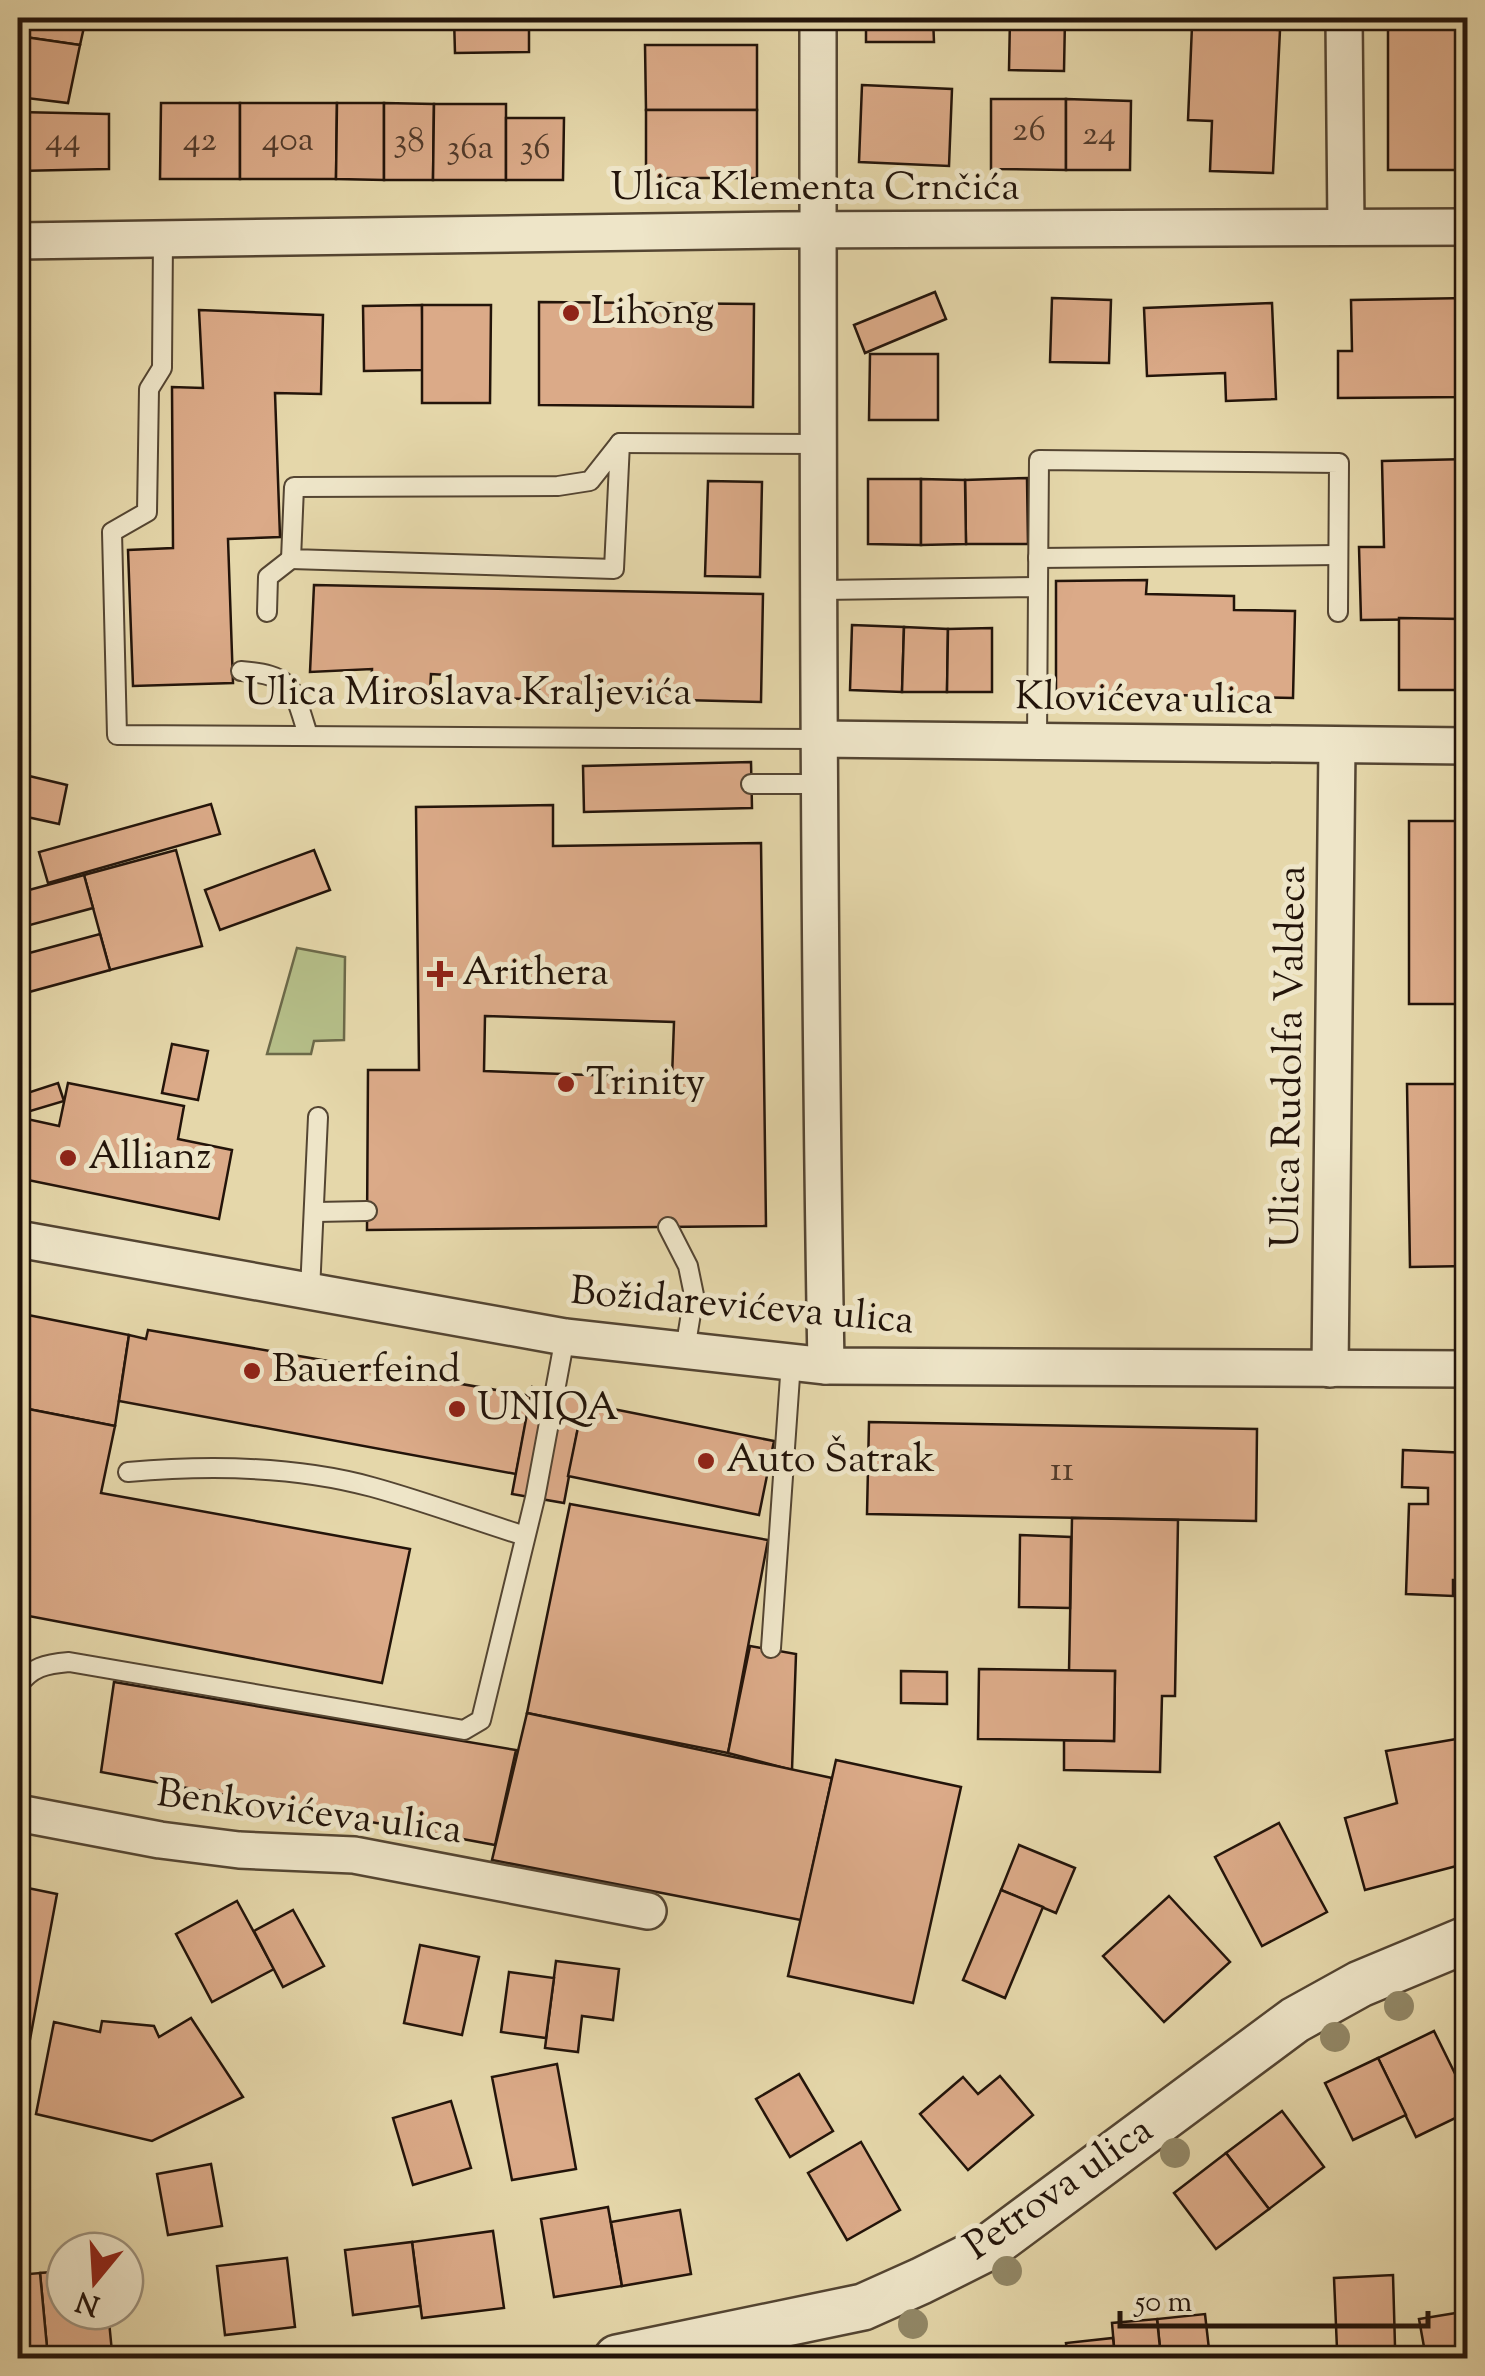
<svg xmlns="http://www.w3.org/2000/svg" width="1485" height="2376" font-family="'Sorts Mill Goudy',serif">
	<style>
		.green { fill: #b5be88; stroke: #6c6949; stroke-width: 2.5 }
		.building { fill: #dbaa88; stroke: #23140a; stroke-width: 2.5; fill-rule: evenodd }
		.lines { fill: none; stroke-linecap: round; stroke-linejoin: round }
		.service-casing { stroke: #544532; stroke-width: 22 }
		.minor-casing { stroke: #544532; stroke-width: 40 }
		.tertiary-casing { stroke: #544532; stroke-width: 50 }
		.service { stroke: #eee5c8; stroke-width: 18 }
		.minor { stroke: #eee5c8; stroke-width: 35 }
		.tertiary { stroke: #eee5c8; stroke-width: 45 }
		.tree { fill: #928867 }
		.poi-dot { fill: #8f2418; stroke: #eee5c8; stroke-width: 4 }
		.labels { text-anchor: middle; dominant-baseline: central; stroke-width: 10; stroke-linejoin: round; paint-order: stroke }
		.number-label { font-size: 35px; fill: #513a2a }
		.street-label { font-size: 40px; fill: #23140a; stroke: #eee5c8 }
		.poi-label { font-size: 40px; fill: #23140a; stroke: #eee5c8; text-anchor: start }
	</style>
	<rect width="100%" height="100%" fill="#e5d7aa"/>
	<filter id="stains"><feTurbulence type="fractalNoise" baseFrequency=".002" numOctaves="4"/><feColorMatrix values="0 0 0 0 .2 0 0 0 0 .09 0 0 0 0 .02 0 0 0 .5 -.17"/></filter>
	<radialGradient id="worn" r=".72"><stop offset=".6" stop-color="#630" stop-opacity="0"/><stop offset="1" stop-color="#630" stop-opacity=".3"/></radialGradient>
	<polygon class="green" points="297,948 345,957 344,1040 314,1041 311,1054 267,1054"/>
	<g class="building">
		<polygon points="18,18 86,18 80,45 18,36"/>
		<polygon points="454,18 529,18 529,52 455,53"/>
		<polygon points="866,18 933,18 934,42 866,42"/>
		<polygon points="1010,18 1065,18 1064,71 1009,70"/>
		<rect x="1388" y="25" width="80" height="145"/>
		<polygon points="1192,26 1280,30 1273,173 1210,171 1212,121 1188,120"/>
		<polygon points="18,36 80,45 68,103 18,97"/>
		<polygon points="645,45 757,45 757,110 646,110"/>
		<polygon points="862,85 952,89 949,166 859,162"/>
		<polygon points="991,99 1066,99 1066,170 991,169"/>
		<polygon points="1066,99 1131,101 1130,170 1066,170"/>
		<polygon points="161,103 240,103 240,179 160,179"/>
		<polygon points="240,103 337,103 336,179 240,179"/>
		<polygon points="337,103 384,103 384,180 336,179"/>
		<polygon points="384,103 434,104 433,180 384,180"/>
		<polygon points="434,104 506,104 506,180 433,180"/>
		<rect x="646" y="110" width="111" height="68"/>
		<polygon points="18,112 109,114 109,169 18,171"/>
		<polygon points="506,118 564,118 563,180 506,180"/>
		<polygon points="935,292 946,319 865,353 854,325"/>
		<polygon points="1052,298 1111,300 1109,363 1050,362"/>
		<polygon points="1467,298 1468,397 1338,398 1338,351 1352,351 1351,300"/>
		<polygon points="539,302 754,304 753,407 539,405"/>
		<polygon points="1272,303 1276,399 1226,401 1225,373 1147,376 1144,308"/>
		<polygon points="422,305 423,370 364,371 363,306"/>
		<polygon points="422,305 491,305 490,403 422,403"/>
		<polygon points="199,310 323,315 321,394 275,393 280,537 228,539 233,683 133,686 128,550 173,548 172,387 203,388"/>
		<polygon points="870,354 938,354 938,420 869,420"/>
		<polygon points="1468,459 1462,619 1361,620 1359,547 1384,547 1382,461"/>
		<polygon points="1027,478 1028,544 966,544 965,480"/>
		<polygon points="868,479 921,479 921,545 868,544"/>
		<polygon points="921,479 965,480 966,544 921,545"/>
		<polygon points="708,481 762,482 760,577 705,576"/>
		<polygon points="1147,580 1146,594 1234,596 1234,610 1295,611 1293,698 1056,692 1056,581"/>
		<polygon points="314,585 763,594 761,702 602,698 602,680 583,679 583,699 539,698 539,679 529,679 529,699 445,697 446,675 431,674 430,692 371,690 372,669 310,672"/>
		<polygon points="1399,618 1462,619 1462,690 1399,690"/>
		<polygon points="852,625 904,627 902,692 850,690"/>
		<polygon points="904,627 948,629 947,692 902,692"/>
		<polygon points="992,628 992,692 947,692 948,629"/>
		<polygon points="751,762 752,808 584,812 583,766"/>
		<polygon points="25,775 67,785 59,824 18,815"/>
		<polygon points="211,804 220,834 48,883 39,852"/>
		<path d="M553,805v41l208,-3 5,383 -399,4 1,-160h51l-3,-263zM485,1016l189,6 -2,56 -188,-7z"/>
		<rect x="1409" y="821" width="59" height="183"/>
		<polygon points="176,850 202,946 110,970 84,875"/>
		<polygon points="314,850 330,890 220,930 205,890"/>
		<polygon points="84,875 93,908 19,928 18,893"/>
		<polygon points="100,934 110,970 18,995 18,956"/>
		<polygon points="172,1044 208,1051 198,1100 162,1093"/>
		<polygon points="58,1083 64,1101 27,1112 21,1095"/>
		<polygon points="68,1083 184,1106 178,1139 232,1150 219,1219 18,1178 18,1117 59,1126"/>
		<polygon points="1407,1084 1468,1084 1468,1266 1410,1267"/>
		<polygon points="18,1313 129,1335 115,1426 18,1407"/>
		<polygon points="148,1330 531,1396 516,1474 119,1401 129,1335 146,1339"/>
		<polygon points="532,1387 584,1396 564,1503 512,1494"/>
		<polygon points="583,1403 774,1441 759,1515 568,1476"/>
		<polygon points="18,1407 115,1426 101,1493 410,1549 382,1683 18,1614"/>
		<polygon points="869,1422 1257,1429 1256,1521 867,1514"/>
		<polygon points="1403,1450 1468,1453 1468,1580 1453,1580 1453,1596 1406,1594 1409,1504 1428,1504 1428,1488 1402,1487"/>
		<polygon points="570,1504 768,1540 728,1753 527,1713"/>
		<polygon points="1072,1518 1178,1520 1175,1696 1162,1696 1160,1772 1064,1770 1064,1740 1114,1741 1115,1671 1069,1671"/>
		<polygon points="1020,1535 1071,1537 1070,1608 1019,1607"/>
		<polygon points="750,1646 796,1654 792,1770 728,1753"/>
		<polygon points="979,1669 1115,1671 1114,1741 978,1739"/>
		<polygon points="901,1671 947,1672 947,1704 901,1703"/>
		<polygon points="114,1682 516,1750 495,1845 101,1772"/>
		<polygon points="527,1713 832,1778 801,1920 492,1860"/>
		<polygon points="1468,1737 1468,1863 1365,1890 1345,1818 1397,1803 1386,1751"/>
		<polygon points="836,1760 961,1787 913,2003 788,1976"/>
		<polygon points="1279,1823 1327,1912 1262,1946 1215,1857"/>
		<polygon points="1019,1845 1075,1868 1056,1913 1001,1890"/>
		<polygon points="18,1886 57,1894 18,2104"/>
		<polygon points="1001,1890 1043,1907 1005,1998 963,1980"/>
		<polygon points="1169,1896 1230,1962 1164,2022 1103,1956"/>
		<polygon points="237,1901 274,1969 212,2002 176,1934"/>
		<polygon points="293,1910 324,1966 283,1987 254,1931"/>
		<polygon points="420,1945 479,1957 462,2035 404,2023"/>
		<polygon points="556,1961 619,1969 613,2020 582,2016 578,2052 545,2048"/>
		<polygon points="509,1972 554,1978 546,2038 501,2032"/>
		<polygon points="191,2018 243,2097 152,2141 36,2114 54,2022 100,2032 102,2021 154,2026 159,2037"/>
		<polygon points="1434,2031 1468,2100 1468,2112 1416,2137 1378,2058"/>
		<polygon points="1378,2058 1406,2115 1353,2140 1325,2083"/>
		<polygon points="557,2064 576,2169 512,2180 492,2077"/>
		<polygon points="799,2074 833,2131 790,2157 756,2099"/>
		<polygon points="1000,2076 1033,2115 968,2170 920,2114 963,2077 978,2094"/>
		<polygon points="451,2101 471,2168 413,2185 393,2118"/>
		<polygon points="1282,2111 1324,2167 1269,2209 1226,2153"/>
		<polygon points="861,2142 900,2210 847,2240 808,2173"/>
		<polygon points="1226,2153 1269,2209 1216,2249 1174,2193"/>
		<polygon points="211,2164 222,2226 168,2235 157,2174"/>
		<polygon points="608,2207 622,2286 554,2297 541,2219"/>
		<polygon points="680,2210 691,2274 622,2286 611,2222"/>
		<polygon points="493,2231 504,2308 422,2318 412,2242"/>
		<polygon points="412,2242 420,2306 353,2315 345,2250"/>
		<polygon points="287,2258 295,2327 225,2335 217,2266"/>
		<polygon points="65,2271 65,2311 108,2311 112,2352 48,2358 40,2273"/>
		<polygon points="40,2273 48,2358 18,2358 18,2275"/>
		<polygon points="1393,2275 1395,2346 1337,2349 1334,2278"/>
		<polygon points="1468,2311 1468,2358 1426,2358 1419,2319"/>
		<polygon points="1205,2314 1210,2358 1161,2358 1157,2319"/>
		<polygon points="1157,2319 1161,2358 1115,2358 1112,2323"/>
		<polygon points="1113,2338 1115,2358 1068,2358 1066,2343"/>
		<polygon points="1326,2350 1328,2358 1252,2358"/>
	</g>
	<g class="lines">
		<g class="service-casing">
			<g id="service">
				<polyline points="163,238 162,368 149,389 147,512 112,532 117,735 818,739"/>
				<polygon points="620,443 614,569 291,559 294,487 558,486 590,481"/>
				<polyline points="620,443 816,444"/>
				<polyline points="1038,558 1338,555"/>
				<polyline points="1038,587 1039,460 1339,463 1338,612"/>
				<polyline points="822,590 1038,587 1037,741"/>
				<polyline points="267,612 268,577 291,559"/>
				<path d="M241,671c53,4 52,17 67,64"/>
				<polyline points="751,784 820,784"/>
				<polyline points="316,1212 367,1211"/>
				<polyline points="668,1227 688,1266 694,1295 685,1350"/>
				<polyline points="310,1291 318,1117"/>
				<path d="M128,1472c80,-7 167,-6 244,15 51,14 102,33 153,49"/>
				<polyline points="771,1648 791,1362"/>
				<path d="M18,1686c13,-19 28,-22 51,-24l395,68 17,-10 54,-222 30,-161"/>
			</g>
		</g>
		<g class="minor-casing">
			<g id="minor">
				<path d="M818,18c0,449 0,898 8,1348"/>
				<polyline points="1344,18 1346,227"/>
				<polyline points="18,241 782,230 1468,227"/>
				<polyline points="818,739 1468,746"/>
				<polyline points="18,1239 565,1337 826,1366 1468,1369"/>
				<polyline points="1330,1369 1337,746"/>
				<polyline points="18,1813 160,1840 239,1850 354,1855 648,1911"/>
			</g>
		</g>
		<g class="tertiary-casing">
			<polyline id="tertiary" points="617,2358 863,2307 921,2281 989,2247 1295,2020 1360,1984 1468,1939"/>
		</g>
		<use href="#service" class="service"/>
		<use href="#minor" class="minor"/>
		<use href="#tertiary" class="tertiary"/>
	</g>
	<g class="tree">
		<circle cx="1399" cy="2006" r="15"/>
		<circle cx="1335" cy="2037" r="15"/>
		<circle cx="1175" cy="2153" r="15"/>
		<circle cx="1007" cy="2271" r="15"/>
		<circle cx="913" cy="2324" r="15"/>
	</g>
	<g class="poi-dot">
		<circle cx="571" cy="313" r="10"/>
		<path d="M435 959h10v10h10v10h-10v10h-10v-10h-10v-10h10z"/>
		<circle cx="566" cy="1084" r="10"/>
		<circle cx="68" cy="1158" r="10"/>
		<circle cx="252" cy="1371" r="10"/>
		<circle cx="457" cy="1409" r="10"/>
		<circle cx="706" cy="1461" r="10"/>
	</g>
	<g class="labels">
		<g class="number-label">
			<text x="1029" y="131">26</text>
			<text x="1099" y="135">24</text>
			<text x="63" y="141">44</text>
			<text x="200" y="141">42</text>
			<text x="288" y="141">40a</text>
			<text x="409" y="142">38</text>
			<text x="470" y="149">36a</text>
			<text x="535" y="149">36</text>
			<text x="1062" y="1471">11</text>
		</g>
		<g class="street-label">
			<text x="815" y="189">Ulica Klementa Crnčića</text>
			<text x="468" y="694">Ulica Miroslava Kraljevića</text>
			<text transform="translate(1144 701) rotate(1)">Klovićeva ulica</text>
			<text transform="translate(1291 1057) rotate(-89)">Ulica Rudolfa Valdeca</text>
			<text transform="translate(742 1308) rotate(5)">Božidarevićeva ulica</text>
			<text transform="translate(309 1814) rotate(7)">Benkovićeva ulica</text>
			<text transform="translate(1060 2190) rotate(-35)">Petrova ulica</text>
		</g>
		<g class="poi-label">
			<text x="591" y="313">Lihong</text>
			<text x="462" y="974">Arithera</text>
			<text x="586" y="1084">Trinity</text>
			<text x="88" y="1158">Allianz</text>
			<text x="272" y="1371">Bauerfeind</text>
			<text x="477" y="1409">UNIQA</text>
			<text x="726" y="1461">Auto Šatrak</text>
		</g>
	</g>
	<rect width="1485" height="2376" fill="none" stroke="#e5d7aa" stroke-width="60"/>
	<rect x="20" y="20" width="1445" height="2336" fill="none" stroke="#23140a" stroke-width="5"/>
	<rect x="30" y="30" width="1425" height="2316" fill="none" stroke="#23140a" stroke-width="2.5"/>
	<g transform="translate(95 2281) rotate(198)"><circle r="48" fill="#eee5c8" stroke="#9d917c" stroke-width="2.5"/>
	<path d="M0-8L18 38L0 25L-18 38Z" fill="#8f2418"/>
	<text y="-15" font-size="28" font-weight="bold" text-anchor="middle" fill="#23140a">N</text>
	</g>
	<path d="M1120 2311v15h308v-15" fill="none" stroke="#23140a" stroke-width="5"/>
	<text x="1135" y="2311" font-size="30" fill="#23140a" stroke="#eee5c8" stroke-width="8" paint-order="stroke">50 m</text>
	<rect width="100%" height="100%" filter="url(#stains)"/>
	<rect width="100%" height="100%" fill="url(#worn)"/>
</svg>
